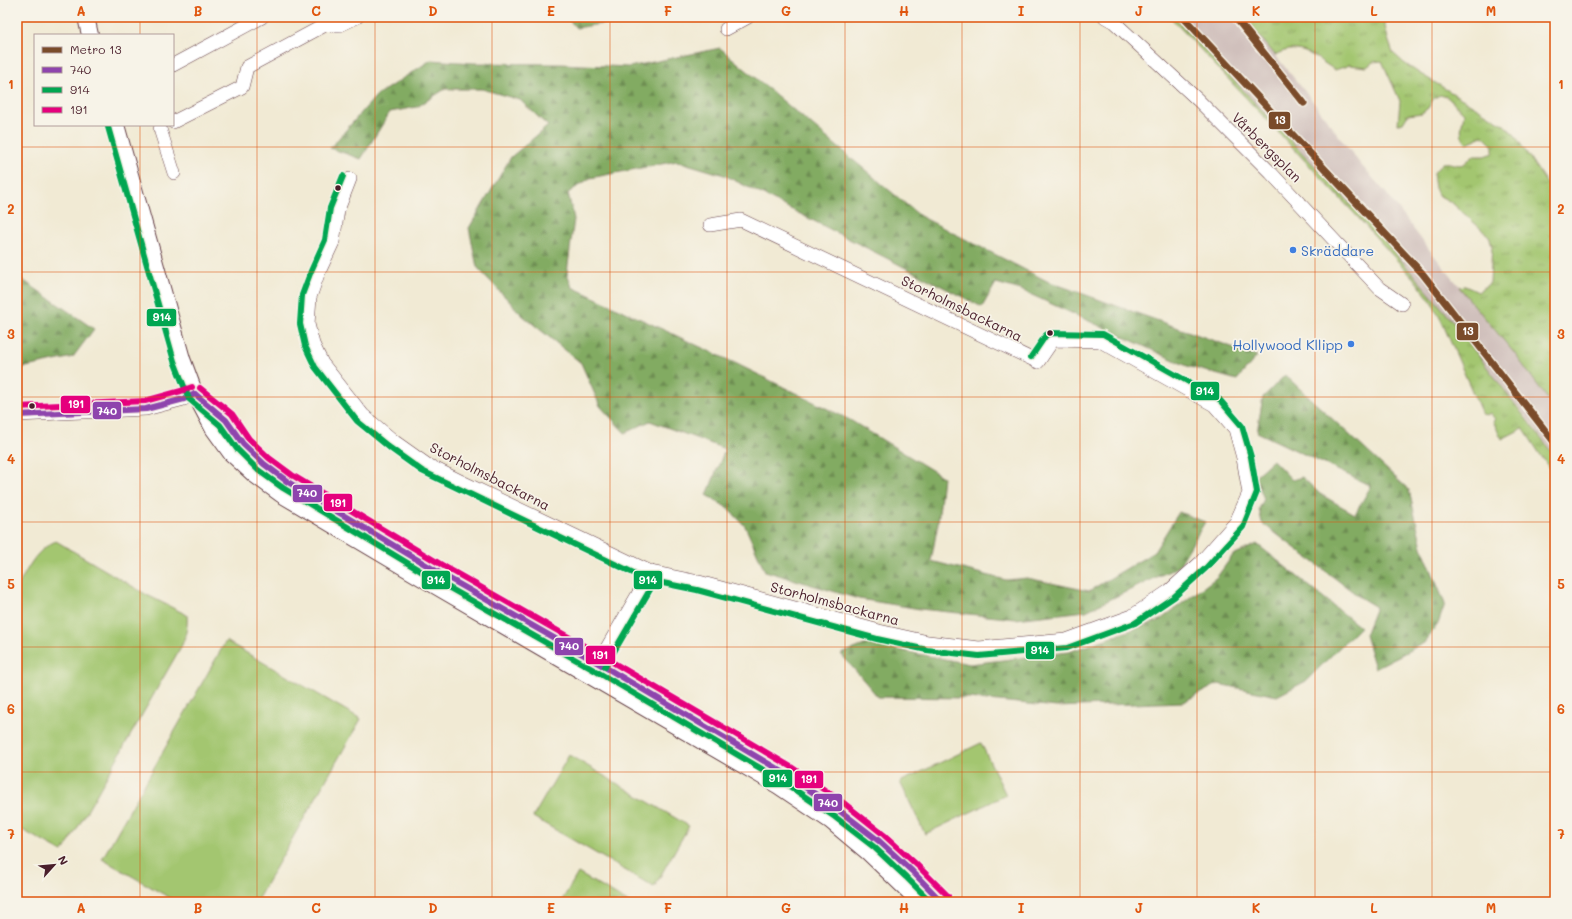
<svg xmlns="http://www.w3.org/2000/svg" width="1572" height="919" font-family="Mali,sans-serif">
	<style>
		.railway { fill: #d0c0bc }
		.grass { fill: url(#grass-tufts); stroke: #76724d }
		.forest { fill: url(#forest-firs); stroke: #666546 }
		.green { fill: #a3c66f; stroke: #76724d }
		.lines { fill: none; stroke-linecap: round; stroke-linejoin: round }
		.minor-casing { stroke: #633d44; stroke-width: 14 }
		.tertiary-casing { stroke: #633d44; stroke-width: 18 }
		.minor { stroke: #fff; stroke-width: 13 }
		.tertiary { stroke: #fff; stroke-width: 16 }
		.bus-1-casing { stroke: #f7f3e8; stroke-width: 9 }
		.bus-2-casing { stroke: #f7f3e8; stroke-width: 9 }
		.bus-3-casing { stroke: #f7f3e8; stroke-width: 9 }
		.bus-1 { stroke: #8e44ad; stroke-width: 6 }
		.bus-2 { stroke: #00a651; stroke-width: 6 }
		.bus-3 { stroke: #e5007d; stroke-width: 6 }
		.metro-1-casing { stroke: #f7f3e8; stroke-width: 10 }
		.metro-1 { stroke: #7a4b2a; stroke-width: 7 }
		.grid { fill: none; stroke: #e0560e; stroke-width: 1; stroke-opacity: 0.55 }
		.bus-dot { fill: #4a1f2b; stroke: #f7f3e8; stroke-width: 1.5 }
		.shop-dot { fill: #3f7fe0; stroke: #f7f3e8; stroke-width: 1.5 }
		.labels { text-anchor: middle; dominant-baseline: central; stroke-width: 3.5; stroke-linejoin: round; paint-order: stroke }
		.street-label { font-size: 14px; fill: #4a1f2b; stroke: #f7f3e8 }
		.shop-label { font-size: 14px; fill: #366cbe; stroke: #f7f3e8; text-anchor: start }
		.line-badge { stroke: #f7f3e8; stroke-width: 1.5 }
		.badge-label { font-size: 11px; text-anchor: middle; font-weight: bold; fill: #fff }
		.neatline { fill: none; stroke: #e0560e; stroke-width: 1.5 }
		.grid-label { font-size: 13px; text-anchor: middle; font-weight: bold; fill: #e0560e }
	</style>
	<defs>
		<pattern id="grass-tufts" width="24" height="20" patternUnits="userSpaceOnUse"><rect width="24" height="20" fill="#a3c66f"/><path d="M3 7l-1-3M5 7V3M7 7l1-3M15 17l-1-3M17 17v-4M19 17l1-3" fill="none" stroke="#87a05b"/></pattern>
		<pattern id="forest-firs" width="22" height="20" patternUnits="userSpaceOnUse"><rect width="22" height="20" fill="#82ab62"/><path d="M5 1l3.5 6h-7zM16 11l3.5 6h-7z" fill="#6c8b51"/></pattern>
	</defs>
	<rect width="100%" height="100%" fill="#f7f3e8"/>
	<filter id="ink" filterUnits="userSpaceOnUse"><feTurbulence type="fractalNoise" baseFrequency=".025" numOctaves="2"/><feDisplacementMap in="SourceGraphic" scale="8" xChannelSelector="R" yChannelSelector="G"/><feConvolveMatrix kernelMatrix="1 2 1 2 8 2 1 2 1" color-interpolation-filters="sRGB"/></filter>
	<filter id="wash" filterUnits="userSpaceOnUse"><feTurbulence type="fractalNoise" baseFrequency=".012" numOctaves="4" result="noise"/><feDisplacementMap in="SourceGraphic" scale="16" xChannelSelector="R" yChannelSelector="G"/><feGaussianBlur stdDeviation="0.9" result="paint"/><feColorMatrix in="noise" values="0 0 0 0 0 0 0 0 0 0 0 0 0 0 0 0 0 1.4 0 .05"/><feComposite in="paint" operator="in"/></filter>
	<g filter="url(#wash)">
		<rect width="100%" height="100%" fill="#f1ead4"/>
		<polygon class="railway" points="1174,17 1244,17 1311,99 1361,165 1386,193 1428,248 1515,354 1555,409 1555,457 1530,422 1425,288 1377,232"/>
		<g class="grass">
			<polygon points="1170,17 1174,17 1377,232 1446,313 1555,457 1555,477 1523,428 1502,439 1493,421 1495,419 1490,413 1487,415 1482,414 1442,322 1431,301 1414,279 1354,213"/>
			<path d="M1244,17h139l5,22 5,14 11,10 15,10 55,33 29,18 11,10 41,62v213l-40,-55 -56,-67 6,-1 13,6 12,-9 2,-38 -3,-9 -38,-34 -13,-7 -3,-7 -2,-14 9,-11c16,-2 17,9 30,-7h12l9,-3v-7l-10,-10 -16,7c-10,-7 -4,-20 -3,-30l-17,-16 -7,-2 -6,3 -6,10 -6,5 -14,2 -5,8 -5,1 2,-23 -18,-40 -9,1 -6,5 -17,-2 -15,5c-20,-12 -35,-29 -60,-15z"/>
		</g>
		<g class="forest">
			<polygon points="567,17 636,17 634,19 576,28"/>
			<polygon points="720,48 920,216 1047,281 1257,356 1237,380 1187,366 1021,290 996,283 982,307 724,175 677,161 590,178 568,193 574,219 567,273 572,287 737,364 850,420 943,477 938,523 931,561 1006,580 1027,578 1089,591 1154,552 1179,512 1205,522 1178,567 1086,611 1016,619 920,609 859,599 765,571 745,526 729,509 707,495 725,449 650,421 625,433 600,406 581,363 522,315 477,267 469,228 511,157 548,126 520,100 482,89 445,89 417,107 390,112 361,159 330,148 377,95 431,60 474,63 561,64 629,67"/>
			<polygon points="17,276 94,329 73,357 17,369"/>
			<polygon points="1285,375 1409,490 1422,547 1445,604 1438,624 1424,643 1375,668 1365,635 1376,607 1361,598 1262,523 1259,509 1264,499 1255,476 1273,460 1292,480 1302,477 1320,494 1355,514 1371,486 1257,432 1263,397"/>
			<polygon points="1257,544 1360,627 1306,681 1277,696 1218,684 1183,702 1057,707 969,698 878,697 841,654 867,644 970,664 1069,652 1160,620 1217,577 1233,555"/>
		</g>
		<g class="green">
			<path d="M56,541l91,54 40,20c1,11 -1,20 -5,30l-112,196 -8,11 -45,-25v-239c10,-18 18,-38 39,-47z"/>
			<polygon points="226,641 361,719 256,902 177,902 102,859"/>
			<polygon points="981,743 1006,795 925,834 900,782"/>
			<polygon points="569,755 689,826 654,887 533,817"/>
			<polygon points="578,873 628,902 561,902"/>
		</g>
	</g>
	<g filter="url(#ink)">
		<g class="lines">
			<g class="minor-casing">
				<g id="minor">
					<polyline points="1105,17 1114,22 1198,100 1271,173 1379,288 1402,304"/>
					<polyline points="726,29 748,17"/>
					<polyline points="173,65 262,17"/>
					<polyline points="173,122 242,87 247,67 325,25 340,25 357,17"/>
					<polyline points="160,129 174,173"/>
					<polyline points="350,179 338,210 333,242 318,274 310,297 308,324 313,344 322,363 363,415 395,442 426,464 460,481 651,572 699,582 879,631 928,642 979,648 1066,640 1132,616 1169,591 1200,563 1236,522 1249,493 1243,458 1235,429 1214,405 1100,341 1053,340 1038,362 741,220 710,225"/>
					<polyline points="17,415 146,409 184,399 195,394"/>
					<polyline points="594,670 651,572"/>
				</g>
			</g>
			<g class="tertiary-casing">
				<g id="tertiary">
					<polyline points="86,17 90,35"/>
					<polyline points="116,125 182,359 195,394 213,428 231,453 255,475 281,494 436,586 779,786 831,821 868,852 920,902"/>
					<polyline points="201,399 226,420 243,444 264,464 288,482 443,575 598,663 786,774 840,811 879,841 912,871 942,902"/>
				</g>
			</g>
			<use href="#minor" class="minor"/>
			<use href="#tertiary" class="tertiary"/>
			<g class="bus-1-casing">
				<g id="bus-1">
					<polyline points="195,394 226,420 243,444 264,464 288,482 443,575 598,663 786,774 840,811 879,841 912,871 942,902"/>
					<polyline points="17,415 146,409 184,399 195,394"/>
				</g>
			</g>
			<g class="bus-2-casing">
				<g id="bus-2">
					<polyline points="108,127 174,361 189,399 220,425 237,449 258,470 283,488 439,582 594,670 782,781 835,817 874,847 906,877 931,902"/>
					<polyline points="343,176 330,208 325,240 311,271 302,295 300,324 305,346 315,367 357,421 390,448 422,471 648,580 697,590 877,639 927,650 979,656 1067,648 1135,623 1174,597 1206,568 1243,527 1257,492 1251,457 1242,426 1219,399 1103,334 1050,333 1046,335 1031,357"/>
					<polyline points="605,667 658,576"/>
				</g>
			</g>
			<g class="bus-3-casing">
				<g id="bus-3">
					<polyline points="200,388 232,414 249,439 269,458 292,475 447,568 602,656 791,767 845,804 884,835 917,865 948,896"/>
					<polyline points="17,407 145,401 181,391 192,387"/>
				</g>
			</g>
			<use href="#bus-1" class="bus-1"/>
			<use href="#bus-2" class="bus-2"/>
			<use href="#bus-3" class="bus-3"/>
			<g class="metro-1-casing">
				<g id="metro-1">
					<polyline points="1183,17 1422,273 1555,443"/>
					<polyline points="1235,17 1304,103"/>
				</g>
			</g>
			<use href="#metro-1" class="metro-1"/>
		</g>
	</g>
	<path class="grid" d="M140,17v18M257,17v885M375,17v885M492,17v885M610,17v885M727,17v885M845,17v885M962,17v885M1080,17v885M1197,17v885M1315,17v885M1432,17v885M140,125v777M17,147h1538M17,272h1538M17,397h1538M17,522h1538M17,647h1538M17,772h1538"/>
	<g class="bus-dot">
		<circle cx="338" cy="188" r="3.5"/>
		<circle cx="1050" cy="333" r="3.5"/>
		<circle cx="32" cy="406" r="3.5"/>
	</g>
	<g class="shop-dot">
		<circle cx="1293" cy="250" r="4"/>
		<circle cx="1351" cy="344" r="4"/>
	</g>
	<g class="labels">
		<g class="street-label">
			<text transform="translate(1267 147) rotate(45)">Vårbergsplan</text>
			<text transform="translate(962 308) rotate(26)">Storholmsbackarna</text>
			<text transform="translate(490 476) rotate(27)">Storholmsbackarna</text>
			<text transform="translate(835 603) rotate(15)">Storholmsbackarna</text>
		</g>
		<g class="shop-label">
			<text x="1301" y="250">Skräddare</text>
			<text x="1343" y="344" text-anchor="end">Hollywood Kllipp</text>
		</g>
	</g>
	<g class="line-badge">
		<rect x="1268" y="111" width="23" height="19" rx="4" fill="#7a4b2a"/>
		<rect x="146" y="308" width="31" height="19" rx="4" fill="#00a651"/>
		<rect x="1456" y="322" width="23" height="19" rx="4" fill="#7a4b2a"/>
		<rect x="1190" y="381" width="30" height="20" rx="4" fill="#00a651"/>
		<rect x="60" y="395" width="31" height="19" rx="4" fill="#e5007d"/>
		<rect x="92" y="401" width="30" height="19" rx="4" fill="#8e44ad"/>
		<rect x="292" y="484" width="31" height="19" rx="4" fill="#8e44ad"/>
		<rect x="323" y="493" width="30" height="19" rx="4" fill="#e5007d"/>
		<rect x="633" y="570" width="30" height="20" rx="4" fill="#00a651"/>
		<rect x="421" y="570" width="30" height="20" rx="4" fill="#00a651"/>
		<rect x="554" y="637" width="30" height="19" rx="4" fill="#8e44ad"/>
		<rect x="1025" y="641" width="30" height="19" rx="4" fill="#00a651"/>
		<rect x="585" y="645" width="31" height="20" rx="4" fill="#e5007d"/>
		<rect x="762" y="769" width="31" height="19" rx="4" fill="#00a651"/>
		<rect x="794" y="770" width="30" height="19" rx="4" fill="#e5007d"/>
		<rect x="813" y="793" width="30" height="19" rx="4" fill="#8e44ad"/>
	</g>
	<g class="badge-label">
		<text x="1280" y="124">13</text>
		<text x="162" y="321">914</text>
		<text x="1468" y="335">13</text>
		<text x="1205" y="395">914</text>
		<text x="76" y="408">191</text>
		<text x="107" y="415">740</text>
		<text x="307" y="497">740</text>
		<text x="338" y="507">191</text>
		<text x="648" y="584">914</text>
		<text x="436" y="584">914</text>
		<text x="569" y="650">740</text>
		<text x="1040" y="654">914</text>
		<text x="600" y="659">191</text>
		<text x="778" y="782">914</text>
		<text x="809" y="783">191</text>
		<text x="828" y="807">740</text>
	</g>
	<rect width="1572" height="919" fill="none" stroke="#f7f3e8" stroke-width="44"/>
	<rect x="34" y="34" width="140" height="92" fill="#f7f3e8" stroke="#b29e9c"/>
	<rect x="42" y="47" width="20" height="6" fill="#7a4b2a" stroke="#b29e9c"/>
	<text x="70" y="54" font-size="12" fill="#4a1f2b">Metro 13</text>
	<rect x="42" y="67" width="20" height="6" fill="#8e44ad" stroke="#b29e9c"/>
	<text x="70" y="74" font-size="12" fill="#4a1f2b">740</text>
	<rect x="42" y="87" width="20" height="6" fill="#00a651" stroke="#b29e9c"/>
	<text x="70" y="94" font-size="12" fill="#4a1f2b">914</text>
	<rect x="42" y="107" width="20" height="6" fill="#e5007d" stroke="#b29e9c"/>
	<text x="70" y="114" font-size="12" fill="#4a1f2b">191</text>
	<g transform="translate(54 865) rotate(63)" stroke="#f7f3e8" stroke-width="3" paint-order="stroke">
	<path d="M0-3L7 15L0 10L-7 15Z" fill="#4a1f2b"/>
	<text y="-6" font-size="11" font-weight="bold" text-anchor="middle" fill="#4a1f2b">N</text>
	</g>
	<rect x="22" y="22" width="1528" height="875" class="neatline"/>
	<g class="grid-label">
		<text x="81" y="16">A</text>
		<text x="198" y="16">B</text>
		<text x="316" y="16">C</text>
		<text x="433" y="16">D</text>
		<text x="551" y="16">E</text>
		<text x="668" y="16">F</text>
		<text x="786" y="16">G</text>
		<text x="904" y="16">H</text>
		<text x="1021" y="16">I</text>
		<text x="1139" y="16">J</text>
		<text x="1256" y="16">K</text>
		<text x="1374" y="16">L</text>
		<text x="1491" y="16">M</text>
		<text x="11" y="89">1</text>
		<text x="1561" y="89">1</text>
		<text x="11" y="214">2</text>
		<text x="1561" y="214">2</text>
		<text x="11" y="339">3</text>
		<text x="1561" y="339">3</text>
		<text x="11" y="464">4</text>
		<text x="1561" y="464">4</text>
		<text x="11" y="589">5</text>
		<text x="1561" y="589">5</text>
		<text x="11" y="714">6</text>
		<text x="1561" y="714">6</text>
		<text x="11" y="839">7</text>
		<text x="1561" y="839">7</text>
		<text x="81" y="913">A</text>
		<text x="198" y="913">B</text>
		<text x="316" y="913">C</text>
		<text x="433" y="913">D</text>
		<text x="551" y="913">E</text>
		<text x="668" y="913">F</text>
		<text x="786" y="913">G</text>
		<text x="904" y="913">H</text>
		<text x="1021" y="913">I</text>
		<text x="1139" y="913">J</text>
		<text x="1256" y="913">K</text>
		<text x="1374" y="913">L</text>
		<text x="1491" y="913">M</text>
	</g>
</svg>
